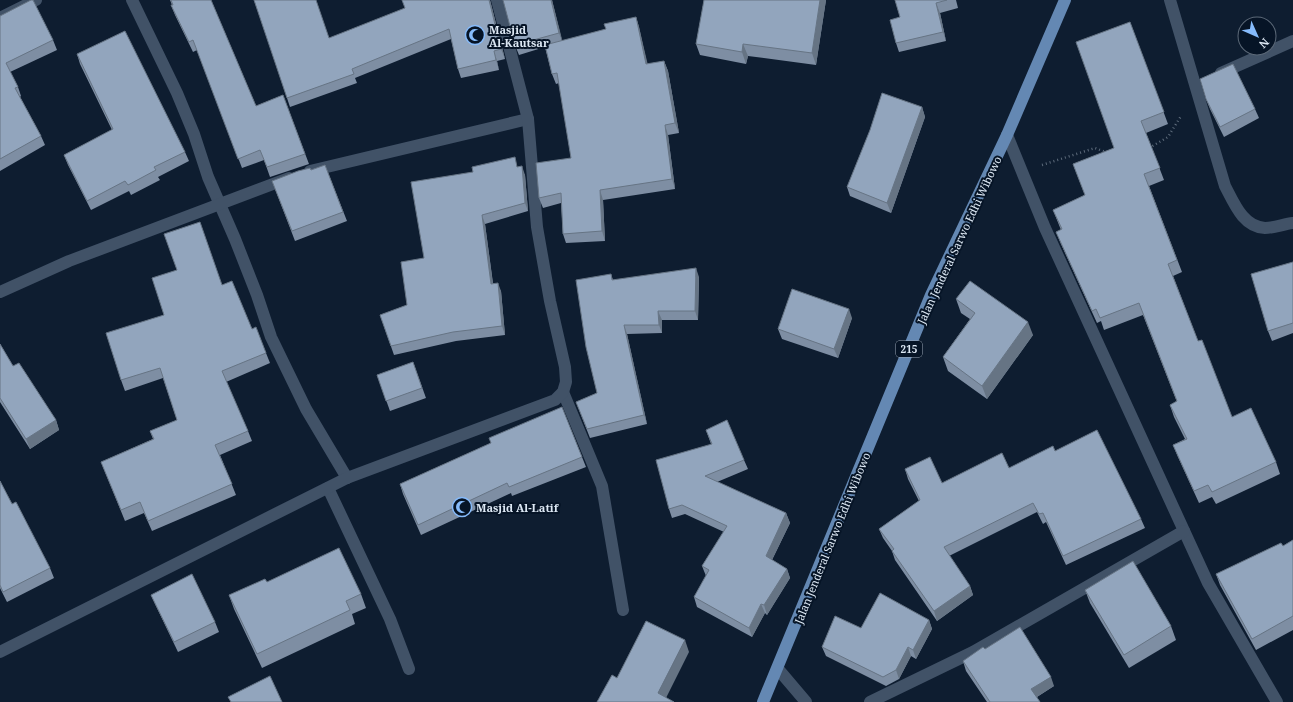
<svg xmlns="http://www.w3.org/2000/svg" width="1293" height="702" font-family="'Noto Serif',serif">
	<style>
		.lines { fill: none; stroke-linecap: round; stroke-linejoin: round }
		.path { stroke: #5d6b7b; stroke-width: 2.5; stroke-dasharray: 1 3; stroke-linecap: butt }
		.street { stroke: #415267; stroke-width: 12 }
		.primary { stroke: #6488b3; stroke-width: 12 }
		.wall { fill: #7e8ea3 }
		.shaded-wall { fill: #667484 }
		.building { fill: #92a5bd; stroke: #667484 }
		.labels { text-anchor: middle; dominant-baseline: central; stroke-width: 4; stroke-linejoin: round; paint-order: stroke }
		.shield { fill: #061426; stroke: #9ca8b6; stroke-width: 1 }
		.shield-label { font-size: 10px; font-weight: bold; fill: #dde8f4 }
		.poi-label { font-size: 11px; font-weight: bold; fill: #dde8f4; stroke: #061426; text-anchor: start }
		.street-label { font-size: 11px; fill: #dde8f4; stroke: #061426 }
	</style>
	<rect width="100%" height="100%" fill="#0e1d30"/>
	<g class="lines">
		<g class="path">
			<polyline points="1149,148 1168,137 1181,116"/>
			<polyline points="1042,165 1095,148 1108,153"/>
		</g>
		<g class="street">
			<polyline points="132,0 177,93 194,134 208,177 235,239 257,295 271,337 306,409 347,478"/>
			<path d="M1170,0l55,186c9,17 18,41 40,42 9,0 19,-4 28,-5"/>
			<polyline points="0,18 36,0"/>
			<polyline points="1221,73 1293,41"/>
			<polyline points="1007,135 1045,228 1208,583 1277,702"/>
			<polyline points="310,171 528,119"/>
			<polyline points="0,292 69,261 289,178"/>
			<polyline points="563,392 602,486 623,610"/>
			<polyline points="328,488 390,619 409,669"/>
			<polyline points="0,652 347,478 555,400 563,392 566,382 565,367 550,301 537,227 528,119 497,0"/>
			<polyline points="778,669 806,702"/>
			<polyline points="870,702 973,652 1184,531"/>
		</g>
		<polyline class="primary" points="763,702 931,295 1007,135 1065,0"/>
	</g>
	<g class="wall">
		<polygon points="170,0 211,0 256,106 283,95 309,164 270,177 264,160 242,168 197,50 193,52 175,15 171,5 172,5"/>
		<polygon points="490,0 505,59 497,61 499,70 461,78 458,69 451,39 355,78 357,83 290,107 287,98 329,38"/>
		<polygon points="552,0 562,41 606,29 636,17 639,27 647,64 664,61 668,71 679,133 668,135 675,189 603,200 605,241 566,243 563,234 561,203 543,208 539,198 571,158 559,83 556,84 552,74 545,47 519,55 515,45"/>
		<polygon points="704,0 826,0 816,65 748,56 746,64 700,55 696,44"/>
		<polygon points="895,0 956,0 958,8 940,13 946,41 899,52 896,43 900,17"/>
		<polygon points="0,16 53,40 57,50 10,72 18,87 21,96 20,97 41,136 45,145 0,171"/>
		<polygon points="1130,22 1168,124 1146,133 1164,180 1149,186 1182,272 1173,276 1198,341 1232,417 1276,462 1280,474 1216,504 1212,497 1199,503 1178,457 1173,445 1185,439 1174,417 1170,405 1177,402 1143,315 1104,330 1101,321 1097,323 1061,244 1056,232 1061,230 1053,210 1085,195 1073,164 1114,148"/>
		<polygon points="77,54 185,152 189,161 158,177 160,180 131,195 129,191 91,210 68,165 64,155 112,130 80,64"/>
		<polygon points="1206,99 1255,109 1259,118 1224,137 1210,109"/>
		<polygon points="922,107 925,117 891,213 850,196 847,187"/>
		<polygon points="325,165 347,221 295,241 272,181 311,170"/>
		<polygon points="518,167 525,175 528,211 485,224 493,283 501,291 505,335 456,341 394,355 380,315 407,305"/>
		<polygon points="1293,262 1293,333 1272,341 1268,331"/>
		<polygon points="611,274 613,280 699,277 698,320 662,320 662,333 627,334 647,424 590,438 576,402 597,393"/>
		<polygon points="222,285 252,329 266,353 270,363 226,382 248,431 252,441 220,455 236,495 152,531 144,513 125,521 101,462 153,439 150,431 177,420 163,378 125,391 121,380 164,315"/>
		<polygon points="956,299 1033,335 987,399 948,371 943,357 970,319 961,313"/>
		<polygon points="852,318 838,358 782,339 778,329"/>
		<polygon points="0,344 13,366 56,420 59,430 30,449 0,402"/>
		<polygon points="413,362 426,398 390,411 377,375"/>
		<polygon points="706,430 744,460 748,469 717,482 786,513 790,523 772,560 787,569 790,578 767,615 765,613 752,637 697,607 694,597 706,576 702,566 724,532 685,514 672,518 669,509 711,444"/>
		<polygon points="491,443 582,457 586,467 512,496 511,493 421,535 403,494 400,484"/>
		<polygon points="1055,451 1141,519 1145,528 1066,565 1046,522 1043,524 1037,512 949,556 970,586 973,595 937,621 895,560 892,551 883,538 879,529 919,501 908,479 905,469 942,483 1009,468"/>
		<polygon points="0,481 12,504 50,568 54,578 7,602 0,588"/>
		<polygon points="1293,540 1293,630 1256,650 1220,585 1216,574 1283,546"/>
		<polygon points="267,582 361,594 366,608 352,614 355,624 262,668 234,609 229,595"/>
		<polygon points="1085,590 1171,626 1176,640 1129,668 1090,603"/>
		<polygon points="151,595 215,622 219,632 178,652 155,604"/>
		<polygon points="929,620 932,629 916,659 911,656 899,679 886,686 826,656 822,647 861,628"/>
		<polygon points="985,649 1054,686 1037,697 1040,702 987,702 966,671 963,661"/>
	</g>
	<g class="shaded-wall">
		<polygon points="489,0 490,0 505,59 501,49"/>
		<polygon points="551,0 552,0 563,43 559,33"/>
		<polygon points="820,0 826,0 816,65 812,53"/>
		<polygon points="936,3 940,13 946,41 943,32"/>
		<polygon points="636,17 639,27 650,74 646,64"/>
		<polygon points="743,44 748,56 746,64 742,52"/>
		<polygon points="494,51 497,61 499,70 496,60"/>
		<polygon points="664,61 668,71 679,133 675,123"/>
		<polygon points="922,107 925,117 891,213 887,203"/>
		<polygon points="665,125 668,135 675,189 672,179"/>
		<polygon points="522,166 525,175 528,211 525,203"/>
		<polygon points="600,190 603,200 605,241 602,231"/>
		<polygon points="482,215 485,224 494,292 491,284"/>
		<polygon points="696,268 699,277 698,320 695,311"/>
		<polygon points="498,283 501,291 505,335 502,326"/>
		<polygon points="849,309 852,318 838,358 834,349"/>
		<polygon points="658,311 662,320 662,333 659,325"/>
		<polygon points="1028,322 1033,335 987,399 982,386"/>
		<polygon points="624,325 627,334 647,424 644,415"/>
		<polygon points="56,420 59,430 30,449 26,439"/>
		<polygon points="786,513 790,523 769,566 766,556"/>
		<polygon points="787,569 790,578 767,615 764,605"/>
		<polygon points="970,586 973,595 937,621 934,611"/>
		<polygon points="761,604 765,613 752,637 749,628"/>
		<polygon points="929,620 932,629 916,659 913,650"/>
		<polygon points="685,640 689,652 664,702 658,693"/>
		<polygon points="908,647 911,656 899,679 896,670"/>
		<polygon points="1051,677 1054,686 1035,698 1031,689"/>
	</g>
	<g class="building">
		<polygon points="31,0 33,0 53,40 6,63 18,87 15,88 41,136 0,159 0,16"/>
		<polygon points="171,0 211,0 256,106 283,95 305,154 267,167 260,150 238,159 193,40 189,42 171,5 173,5"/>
		<polygon points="254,0 316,0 329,38 405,8 402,0 489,0 501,49 494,51 496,60 458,69 449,29 352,69 354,74 287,98"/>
		<polygon points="503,0 551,0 559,33 515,45"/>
		<polygon points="704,0 820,0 812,53 743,44 742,52 696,44"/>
		<polygon points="895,0 947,0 936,3 943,32 896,43 890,20 900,17"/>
		<polygon points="636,17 646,64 664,61 675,123 665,125 672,179 600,190 602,231 563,234 561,193 539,198 536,163 571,158 557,73 552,74 545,45 606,29 604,24"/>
		<polygon points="1130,22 1164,112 1141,121 1160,168 1144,174 1177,260 1168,264 1198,341 1202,340 1232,417 1251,408 1276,462 1212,492 1208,485 1194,491 1173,445 1187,439 1170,405 1177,401 1139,303 1100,318 1096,309 1092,311 1056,232 1062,229 1053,210 1085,195 1073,164 1114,148 1076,42"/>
		<polygon points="125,31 185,152 154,167 156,170 128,185 125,181 87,201 64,155 113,129 77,54"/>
		<polygon points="1233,64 1255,109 1220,127 1206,99 1200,79"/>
		<polygon points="882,93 922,107 887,203 847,187 870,130"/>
		<polygon points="515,157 517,167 522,166 525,203 482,215 491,284 498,283 502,326 453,332 391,346 380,315 407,305 401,262 424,258 411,182 473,172 472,167"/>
		<polygon points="325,165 343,212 292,231 272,181 298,171 310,168 311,170"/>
		<polygon points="200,222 222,285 232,281 252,329 256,327 266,353 222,371 248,431 215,445 232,484 148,521 140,502 121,510 101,462 154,439 150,431 177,420 160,368 121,380 106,333 164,315 152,278 177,270 164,234"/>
		<polygon points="1293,262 1293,323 1268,331 1251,274"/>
		<polygon points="696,268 695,311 658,311 659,325 624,325 644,415 587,429 576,402 597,393 586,347 576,280 611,274 612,280"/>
		<polygon points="970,281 1028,322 982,386 943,357 975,313 956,299"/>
		<polygon points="792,289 849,309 834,349 778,329"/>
		<polygon points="0,344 13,366 19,363 56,420 26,439 0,398"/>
		<polygon points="413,362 422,388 386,401 377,375"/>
		<polygon points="562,407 582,457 509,487 507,483 418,525 400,484 491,443 489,438"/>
		<polygon points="727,420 744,460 705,476 786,513 766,556 787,569 764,605 761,604 749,628 694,597 709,570 702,566 727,526 682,505 669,509 656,460 712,444 706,430"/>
		<polygon points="1097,430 1141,519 1063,556 1043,513 1039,514 1033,503 944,547 970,586 934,611 892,551 894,549 879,529 920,500 905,469 930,457 942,483 1002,453 1009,468 1053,446 1055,451"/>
		<polygon points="0,481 12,504 16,502 50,568 3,592 0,585"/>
		<polygon points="1293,540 1293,616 1252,639 1216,574 1281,543 1283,546"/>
		<polygon points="339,548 361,594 346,601 350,610 257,654 229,595 265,579 267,582"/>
		<polygon points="1133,561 1171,626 1124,655 1085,590"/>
		<polygon points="192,574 215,622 174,642 151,595"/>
		<polygon points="880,593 929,620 913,650 908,647 896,670 883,677 822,647 835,616 861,628"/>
		<polygon points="646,621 685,640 658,693 674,702 597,702 612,675 617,678"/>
		<polygon points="1020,627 1051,677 1031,689 1040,702 990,702 963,661 983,647 985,649"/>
		<polygon points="270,676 282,702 231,702 228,697"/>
	</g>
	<defs>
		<g id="mosque-ring" transform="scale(1)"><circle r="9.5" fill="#061426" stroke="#86bbfb" stroke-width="1.5"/><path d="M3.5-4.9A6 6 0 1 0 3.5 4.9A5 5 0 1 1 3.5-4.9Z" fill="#86bbfb"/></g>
	</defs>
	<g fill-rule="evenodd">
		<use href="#mosque-ring" x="475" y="35"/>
		<use href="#mosque-ring" x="462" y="507"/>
	</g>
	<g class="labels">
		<rect class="shield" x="896" y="341" width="26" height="16" rx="3"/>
		<g class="shield-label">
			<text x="909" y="349">215</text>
		</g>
		<g class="poi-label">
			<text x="489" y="29">Masjid<tspan x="489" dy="13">Al-Kautsar</tspan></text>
			<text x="476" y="507">Masjid Al-Latif</text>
		</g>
		<g class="street-label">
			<text transform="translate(959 240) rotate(-65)">Jalan Jenderal Sarwo Edhi Wibowo</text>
			<text transform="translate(832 538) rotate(-68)">Jalan Jenderal Sarwo Edhi Wibowo</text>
		</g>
	</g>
	<g transform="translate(1257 36) rotate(135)"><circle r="19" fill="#061426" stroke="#5c6978"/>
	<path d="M0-3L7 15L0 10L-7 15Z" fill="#86bbfb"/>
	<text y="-6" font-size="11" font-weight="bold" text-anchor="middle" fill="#dde8f4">N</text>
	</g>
</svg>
